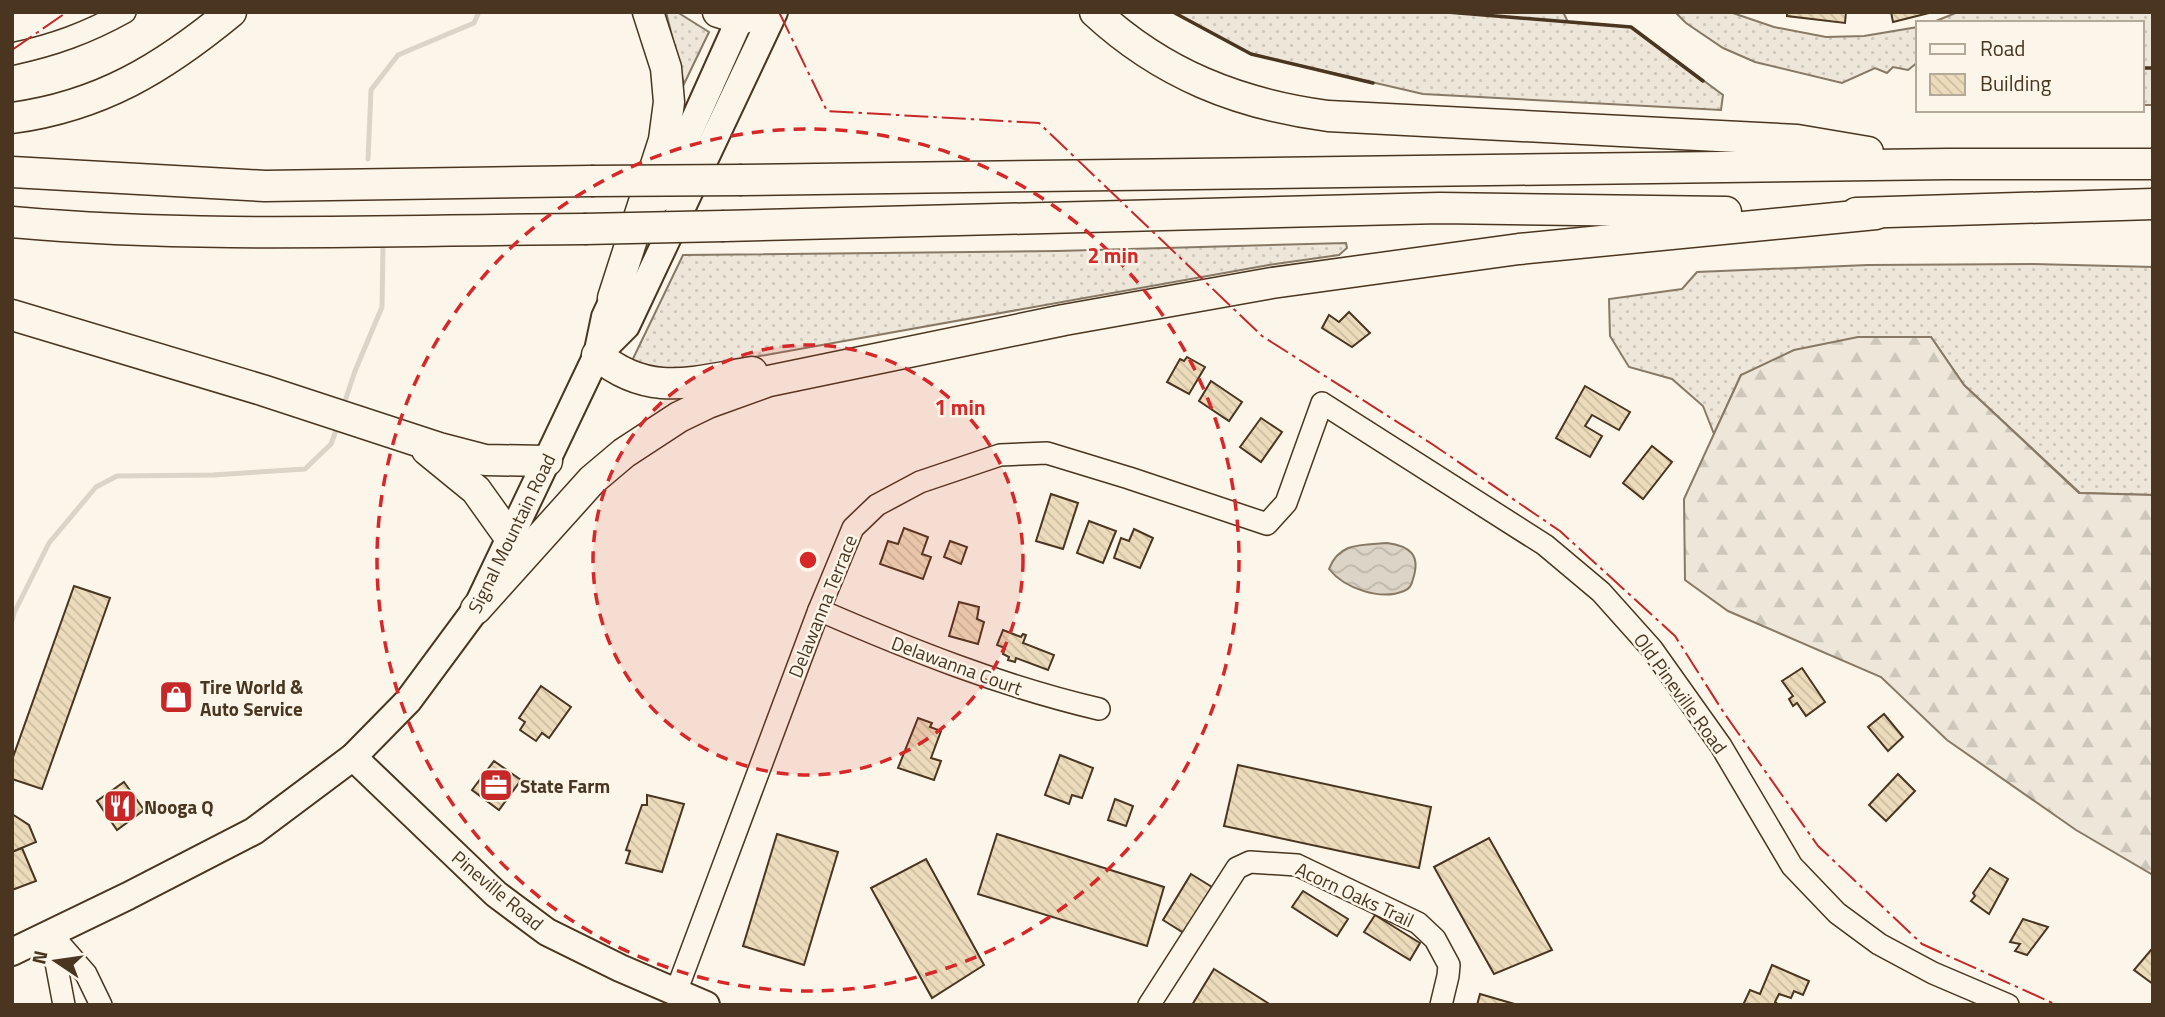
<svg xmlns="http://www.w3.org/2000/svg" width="2165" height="1017" font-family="'Titillium Web',sans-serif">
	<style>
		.grass { fill: url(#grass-dots); stroke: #887966; stroke-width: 2 }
		.forest { fill: url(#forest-firs); stroke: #887966; stroke-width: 2 }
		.water { fill: url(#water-waves); stroke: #887966; stroke-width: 2 }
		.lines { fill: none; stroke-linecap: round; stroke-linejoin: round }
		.stream { stroke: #dcd4c6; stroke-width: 5 }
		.building { fill: url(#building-back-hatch); stroke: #4a3520; stroke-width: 2 }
		.minor-casing { stroke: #4a3520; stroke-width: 24 }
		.major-casing { stroke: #4a3520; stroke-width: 30 }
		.highway-casing { stroke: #4a3520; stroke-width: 33 }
		.minor { stroke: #fbf6e9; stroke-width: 21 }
		.major { stroke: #fbf6e9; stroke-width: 26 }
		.highway { stroke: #fbf6e9; stroke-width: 30 }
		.highway-bridge-casing { stroke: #4a3520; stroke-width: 33; stroke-linecap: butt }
		.highway-bridge { stroke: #fbf6e9; stroke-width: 30 }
		.wall { stroke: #4a3520; stroke-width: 3.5 }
		.power { stroke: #c62828; stroke-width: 2; stroke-dasharray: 24 5 3.5 5; stroke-linecap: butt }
		.ring { fill: none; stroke: #d62828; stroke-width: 3.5; stroke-dasharray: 12 9 }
		.labels { text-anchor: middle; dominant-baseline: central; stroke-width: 5; stroke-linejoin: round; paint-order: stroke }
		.street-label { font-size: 19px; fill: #4a3520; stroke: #fbf6e9 }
		.poi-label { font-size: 19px; font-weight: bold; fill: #4a3520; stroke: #fbf6e9; text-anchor: start }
		.centre { fill: #d62828; stroke: #fbf6e9; stroke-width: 3.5 }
		.ring-label { font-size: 21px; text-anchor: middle; font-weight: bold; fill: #d62828; stroke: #fbf6e9; stroke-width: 5; stroke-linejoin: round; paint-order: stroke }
	</style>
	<defs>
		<pattern id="grass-dots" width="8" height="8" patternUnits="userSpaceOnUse" patternTransform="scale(1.75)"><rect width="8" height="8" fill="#ede6d9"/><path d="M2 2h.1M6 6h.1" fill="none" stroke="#cdc6ba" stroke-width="1.8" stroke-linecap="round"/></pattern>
		<pattern id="forest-firs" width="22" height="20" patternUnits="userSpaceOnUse" patternTransform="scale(1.75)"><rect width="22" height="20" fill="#ede6d9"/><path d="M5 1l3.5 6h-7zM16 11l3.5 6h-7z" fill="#cdc6ba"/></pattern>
		<pattern id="water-waves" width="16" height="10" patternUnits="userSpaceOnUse" patternTransform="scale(1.75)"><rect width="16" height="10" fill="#dcd4c6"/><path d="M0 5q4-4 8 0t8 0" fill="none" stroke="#beb7aa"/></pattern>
		<pattern id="building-back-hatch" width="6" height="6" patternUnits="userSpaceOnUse" patternTransform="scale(1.75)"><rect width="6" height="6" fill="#ecdcbc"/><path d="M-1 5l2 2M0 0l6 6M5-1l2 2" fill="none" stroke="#ccbda1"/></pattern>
	</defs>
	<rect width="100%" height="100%" fill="#fbf6e9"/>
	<g class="grass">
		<polygon points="666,12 677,12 709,32 684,84"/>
		<polygon points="1173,12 1563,12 1568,22 1631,27 1723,95 1721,110 1423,94 1251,54"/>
		<polygon points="1675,12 1730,12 1774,27 1826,37 1864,36 1918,27 1918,62 1908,70 1893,67 1887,73 1875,68 1842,83 1755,62 1723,48 1686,23"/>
		<polygon points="1958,12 2153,12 2153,105 2142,105 2142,23 1931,23"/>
		<polygon points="1346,243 1347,248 1339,255 1269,265 665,373 629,367 683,255 1057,251"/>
		<polygon points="2033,264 2153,267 2153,495 2080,493 1964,385 1931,337 1741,375 1714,434 1703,406 1672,379 1629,367 1610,336 1609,299 1682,289 1697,272 1868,265"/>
	</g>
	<polygon class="forest" points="1858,337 1931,337 1964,385 2079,493 2153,495 2153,875 2076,830 1947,740 1881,677 1728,611 1685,580 1684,499 1741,375 1794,350"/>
	<path class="water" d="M1387,543c23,3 34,12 26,36 -1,5 -3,10 -9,12 -24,10 -60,-3 -75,-22 10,-27 33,-24 58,-26z"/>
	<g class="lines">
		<g class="stream">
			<polyline points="368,159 371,90 398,55 474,23 479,12"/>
			<polyline points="344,404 355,371 382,307 383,248"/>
			<polyline points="12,621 14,613 49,543 96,487 117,476 213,475 305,469 331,444 337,428"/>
		</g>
	</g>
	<g class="building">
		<polygon points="1787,12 1846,12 1845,23 1787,16"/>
		<polygon points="1891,12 1933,12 1893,22"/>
		<polygon points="1349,312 1370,333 1352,347 1322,328 1329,315 1339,322"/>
		<polygon points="1187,357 1205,367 1189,394 1167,382 1180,359 1184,361"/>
		<polygon points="1211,381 1242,402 1229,421 1199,401"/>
		<polygon points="1585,386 1630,412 1619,430 1592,415 1585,426 1602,436 1590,457 1556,438"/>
		<polygon points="1261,418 1282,432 1261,462 1240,447"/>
		<polygon points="1652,446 1672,462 1643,499 1623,483"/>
		<polygon points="1051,494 1078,503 1063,549 1036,541"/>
		<polygon points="1089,521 1116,531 1103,563 1077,553"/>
		<polygon points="904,528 928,537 922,554 931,557 923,579 880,564 888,541 898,544"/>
		<polygon points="1134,529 1153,538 1140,568 1114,558 1121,538 1129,541"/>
		<polygon points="950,541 967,547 961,564 944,557"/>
		<polygon points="74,586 110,598 42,789 12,779 12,760"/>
		<polygon points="959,602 979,607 977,619 984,622 978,644 949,636"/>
		<polygon points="1003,630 1021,637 1023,634 1026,635 1023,643 1054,655 1048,670 1016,658 1015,662 1008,660 1009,657 1003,654 1005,648 997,645"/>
		<polygon points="1802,668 1825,702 1806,716 1797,703 1793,706 1789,699 1793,696 1782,681"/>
		<polygon points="541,686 571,707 549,738 542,733 536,741 520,730 525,722 519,718"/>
		<polygon points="1884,714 1903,737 1888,751 1868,727"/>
		<polygon points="918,718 932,723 930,727 941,731 931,758 941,761 934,780 898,768"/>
		<polygon points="1060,755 1093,768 1082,798 1072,795 1069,804 1045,795"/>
		<polygon points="494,761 521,780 499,810 472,790"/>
		<polygon points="1238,765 1431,807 1419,868 1224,826"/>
		<polygon points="1898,774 1915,791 1886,821 1869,805"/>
		<polygon points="124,782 144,810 117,830 97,801"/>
		<polygon points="647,795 684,804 662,872 626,863 630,851 626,850 642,805 647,805"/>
		<polygon points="1115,799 1133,806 1126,826 1108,820"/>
		<polygon points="12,814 29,825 36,842 12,852"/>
		<polygon points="777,834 838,852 804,965 743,946"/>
		<polygon points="997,834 1164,887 1147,946 978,894"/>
		<polygon points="1489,838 1552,950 1494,974 1434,867"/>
		<polygon points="22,848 36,881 12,890 12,852"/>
		<polygon points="926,859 984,965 932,998 871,888"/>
		<polygon points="1990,868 2008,879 1989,914 1971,901 1975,896 1973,893"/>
		<polygon points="1191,874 1212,887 1184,933 1163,920"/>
		<polygon points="1303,891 1348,919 1337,936 1292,907"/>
		<polygon points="1375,915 1420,943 1410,960 1364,932"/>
		<polygon points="2023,919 2048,927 2027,955 2015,951 2020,944 2010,942"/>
		<polygon points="2151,950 2153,952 2153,984 2134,970"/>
		<polygon points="1772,965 1809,981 1803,995 1794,991 1791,998 1779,994 1775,1002 1779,1005 1743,1005 1750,990 1760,994"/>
		<polygon points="1214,969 1271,1005 1192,1005"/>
		<polygon points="1480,994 1518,1005 1477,1005"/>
	</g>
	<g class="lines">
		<g class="minor-casing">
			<g id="minor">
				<path d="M12,54c42,-9 75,-21 113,-42"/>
				<path d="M819,610c92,40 182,76 280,99"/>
				<polyline points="51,934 86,974 101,1005"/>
				<polyline points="51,936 64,1005"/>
				<polyline points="676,992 819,610 853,528 877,505 920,482 1000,455 1047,453 1129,478 1267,524 1286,503 1322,403 1545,545 1601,592 1652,649 1721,746 1792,866 1837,913 1879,944 1933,973 2008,1005"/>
				<polyline points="1149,1005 1237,868 1250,862 1297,865 1418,923 1435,939 1449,965 1448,976 1441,1005"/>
			</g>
		</g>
		<g class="major-casing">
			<g id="major">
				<polyline points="659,199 743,12"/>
				<polyline points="597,355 605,317 623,278"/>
				<polyline points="353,757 496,894 547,932 620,968 706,1005"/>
				<polyline points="12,952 128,896 254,831 353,757 408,701 476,609 597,355 626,326 774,12"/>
			</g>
		</g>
		<g class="highway-casing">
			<g id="highway">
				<polyline points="718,12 741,19 763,12"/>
				<path d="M1095,12c67,62 143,92 233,104l469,24 71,12"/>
				<path d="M12,118c89,-12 151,-50 219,-106"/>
				<polyline points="12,172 265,186 591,181"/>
				<polyline points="742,180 1948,164 2153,164"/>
				<polyline points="1856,213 2153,204"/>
				<path d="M12,222c190,17 382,8 572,7"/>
				<polyline points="724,226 1440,208 1726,212"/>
				<polyline points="613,298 664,140 669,102 666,68 648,12"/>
				<polyline points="12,315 262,390 439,448 485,460 547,461"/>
				<path d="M597,355c52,43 95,27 155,17"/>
				<polyline points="427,450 476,490 511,539"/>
				<polyline points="476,609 592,480 624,453 679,417 708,403 769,381 1064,320 1272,283 1519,249 1876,214"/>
			</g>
		</g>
		<use href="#minor" class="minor"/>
		<use href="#major" class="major"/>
		<use href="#highway" class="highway"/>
		<g class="highway-bridge-casing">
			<g id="highway-bridge">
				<polyline points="591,181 742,180"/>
				<polyline points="584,229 724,226"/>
			</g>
		</g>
		<use href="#highway-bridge" class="highway-bridge"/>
		<g class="wall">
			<polyline points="1173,12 1251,54 1373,83"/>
			<polyline points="1447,12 1631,27 1703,81"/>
			<polyline points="2142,68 2153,68"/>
		</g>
		<g class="power">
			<polyline points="779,12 827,111 1039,123 1262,336 1432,444 1560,531 1675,636 1724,713 1818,846 1922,944 2057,1005"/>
			<polyline points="12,50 67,12"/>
		</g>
	</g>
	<circle cx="808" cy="560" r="215" fill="#d62828" fill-opacity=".12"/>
	<g class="ring">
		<circle cx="808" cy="560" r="215"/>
		<circle cx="808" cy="560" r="431"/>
	</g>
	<defs>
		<g id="shop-square" transform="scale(1.75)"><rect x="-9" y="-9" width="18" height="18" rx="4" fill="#c62828" stroke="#fbf6e9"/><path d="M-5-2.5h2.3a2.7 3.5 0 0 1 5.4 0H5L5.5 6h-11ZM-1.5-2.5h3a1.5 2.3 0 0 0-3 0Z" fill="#fff"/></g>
		<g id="office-square" transform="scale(1.75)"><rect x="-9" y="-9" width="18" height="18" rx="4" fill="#c62828" stroke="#fbf6e9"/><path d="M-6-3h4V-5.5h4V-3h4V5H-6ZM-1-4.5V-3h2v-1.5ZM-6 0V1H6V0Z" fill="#fff"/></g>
		<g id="restaurant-square" transform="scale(1.75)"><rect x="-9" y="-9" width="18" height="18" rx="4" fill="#c62828" stroke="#fbf6e9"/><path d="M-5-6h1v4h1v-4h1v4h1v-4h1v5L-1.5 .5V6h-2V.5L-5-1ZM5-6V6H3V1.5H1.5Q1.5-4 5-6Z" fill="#fff"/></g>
	</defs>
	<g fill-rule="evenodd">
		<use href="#shop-square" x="176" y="697"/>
		<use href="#office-square" x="496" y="785"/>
		<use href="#restaurant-square" x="120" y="806"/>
	</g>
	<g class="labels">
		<g class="street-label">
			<text transform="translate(511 533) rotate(-64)">Signal Mountain Road</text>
			<text transform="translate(822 606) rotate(-68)">Delawanna Terrace</text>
			<text transform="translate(957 665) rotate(20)">Delawanna Court</text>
			<text transform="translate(1681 693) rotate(54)">Old Pineville Road</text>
			<text transform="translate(498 890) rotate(40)">Pineville Road</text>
			<text transform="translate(1355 894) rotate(25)">Acorn Oaks Trail</text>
		</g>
		<g class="poi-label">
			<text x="200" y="686">Tire World &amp;<tspan x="200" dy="22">Auto Service</tspan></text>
			<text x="520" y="785">State Farm</text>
			<text x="144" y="806">Nooga Q</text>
		</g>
	</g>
	<circle cx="808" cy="560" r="10" class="centre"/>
	<g class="ring-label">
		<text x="1113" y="263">2 min</text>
		<text x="960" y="415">1 min</text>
	</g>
	<rect width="2165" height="1017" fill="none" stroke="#4a3520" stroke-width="28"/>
	<rect x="1916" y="21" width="228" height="91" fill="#fbf6e9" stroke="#b4a999" stroke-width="2"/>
	<rect x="1930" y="44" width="35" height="10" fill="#fbf6e9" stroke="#b4a999" stroke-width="2"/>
	<text x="1980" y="56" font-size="21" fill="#4a3520">Road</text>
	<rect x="1930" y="74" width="35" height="21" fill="url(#building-back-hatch)" stroke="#b4a999" stroke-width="2"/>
	<text x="1980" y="91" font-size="21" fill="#4a3520">Building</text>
	<g transform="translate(56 961) rotate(283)" stroke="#fbf6e9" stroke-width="5" paint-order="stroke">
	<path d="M0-5L12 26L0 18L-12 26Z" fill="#4a3520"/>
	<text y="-10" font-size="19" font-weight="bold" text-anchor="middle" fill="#4a3520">N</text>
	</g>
</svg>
